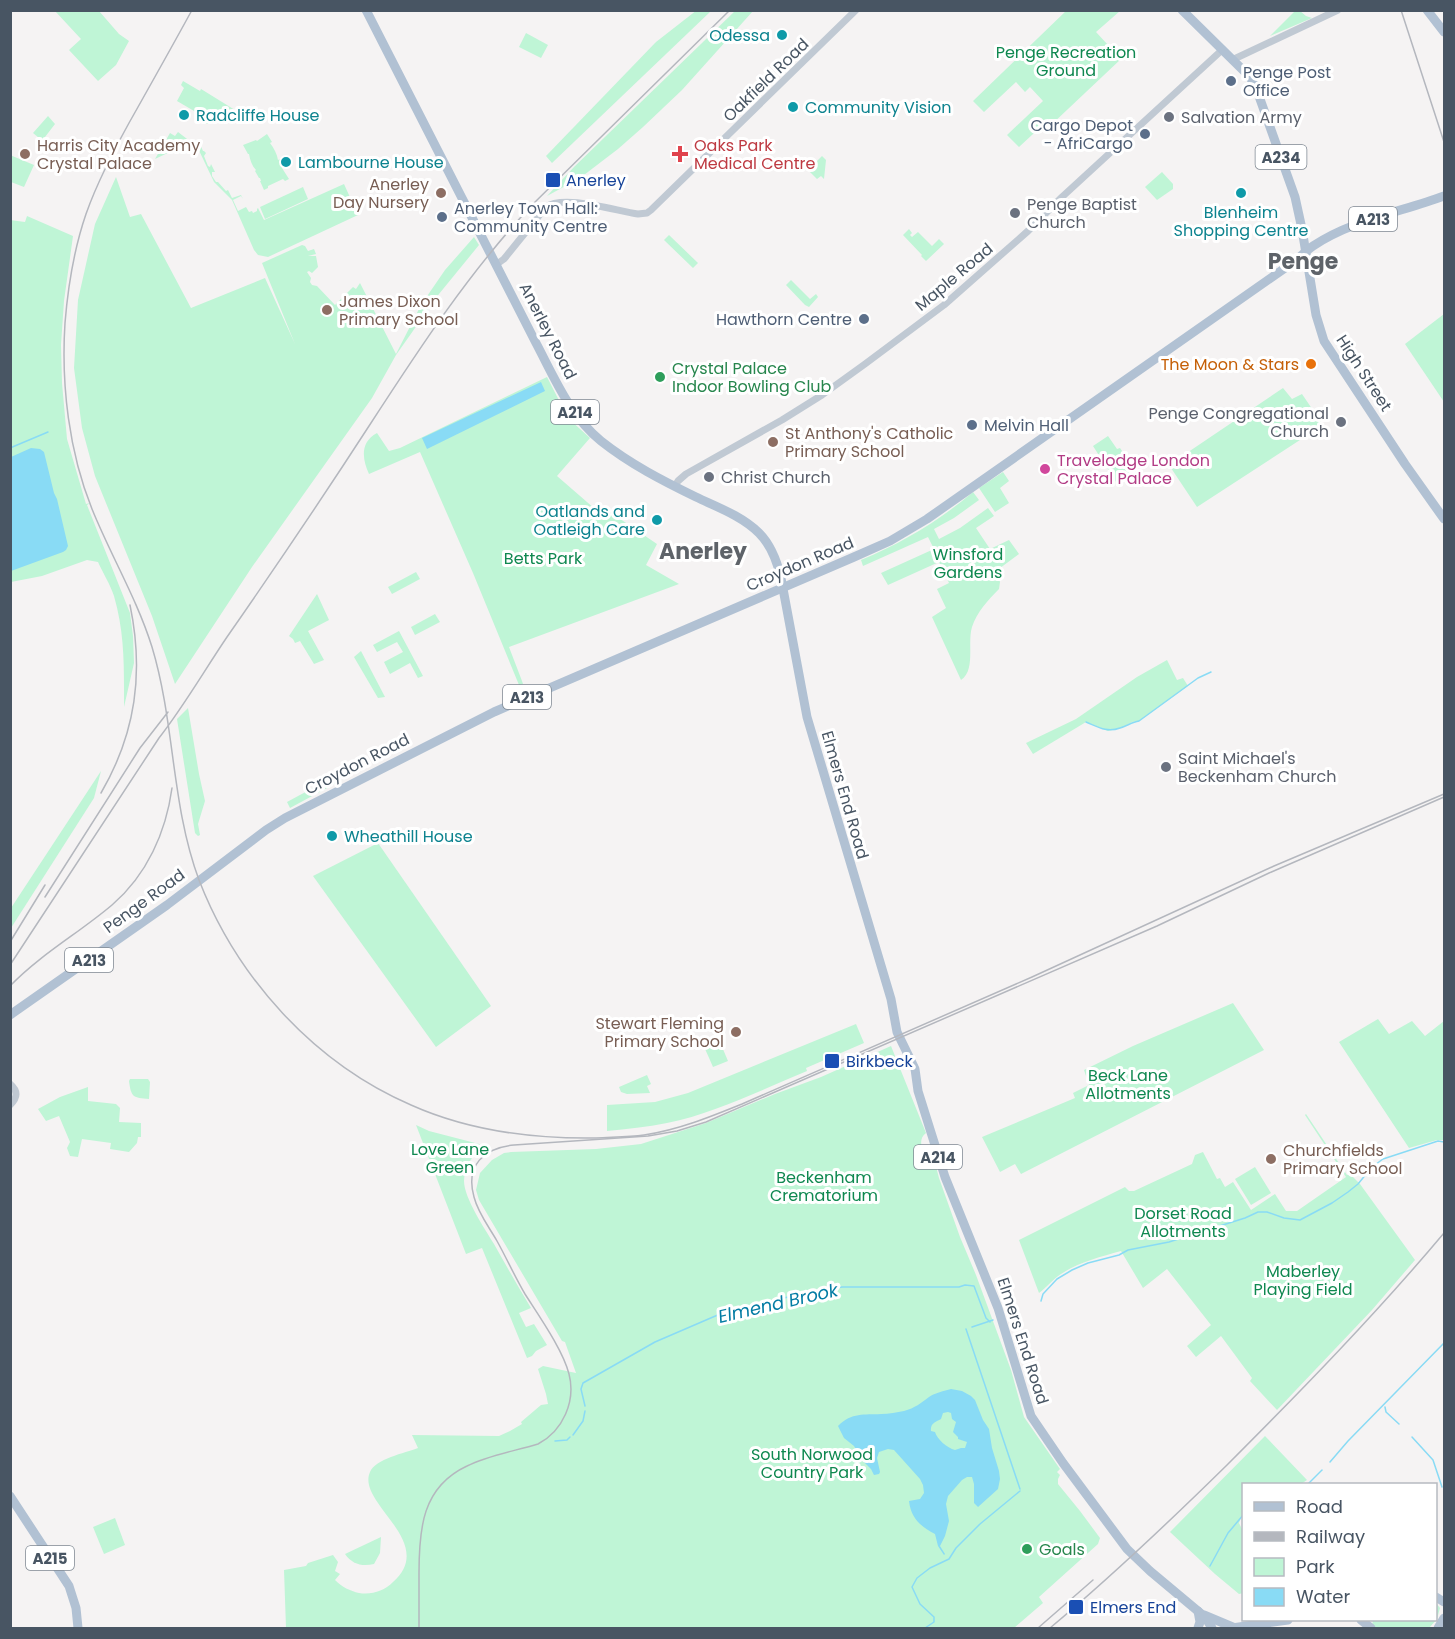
<svg xmlns="http://www.w3.org/2000/svg" width="1455" height="1639" font-family="Poppins,sans-serif">
	<style>
		.green { fill: #bff5d6 }
		.water { fill: #89dbf5; fill-rule: evenodd }
		.lines { fill: none; stroke-linecap: round; stroke-linejoin: round }
		.stream { stroke: #89dbf5; stroke-width: 1.5 }
		.tertiary { stroke: #c0c9d3; stroke-width: 7 }
		.primary { stroke: #b1c1d3; stroke-width: 9 }
		.tram { stroke: #b4b7be; stroke-width: 1.5 }
		.rail { stroke: #b4b7be; stroke-width: 1.5 }
		.culture-dot { fill: #0f9aa8; stroke: #fff; stroke-width: 2 }
		.service-dot { fill: #5c6f8a; stroke: #fff; stroke-width: 2 }
		.worship-dot { fill: #6b7280; stroke: #fff; stroke-width: 2 }
		.education-dot { fill: #8d6e63; stroke: #fff; stroke-width: 2 }
		.health-dot { fill: #e0444e; stroke: #fff; stroke-width: 2 }
		.transit-dot { fill: #1a4fb4; stroke: #fff; stroke-width: 2 }
		.food-dot { fill: #e8710a; stroke: #fff; stroke-width: 2 }
		.leisure-dot { fill: #2e9e5b; stroke: #fff; stroke-width: 2 }
		.hotel-dot { fill: #d1479c; stroke: #fff; stroke-width: 2 }
		.labels { text-anchor: middle; dominant-baseline: central; stroke-width: 6; stroke-linejoin: round; paint-order: stroke }
		.shield { fill: #fff; stroke: #7f8892; stroke-width: 1.5 }
		.shield-label { font-size: 15px; font-weight: bold; fill: #485563 }
		.culture-label { font-size: 16px; fill: #0d838f; stroke: #fff; text-anchor: start }
		.park-label { font-size: 16px; fill: #0f8850; stroke: #fff }
		.service-label { font-size: 16px; fill: #4e5e75; stroke: #fff; text-anchor: start }
		.street-label { font-size: 16px; fill: #485563; stroke: #fff }
		.worship-label { font-size: 16px; fill: #5b616d; stroke: #fff; text-anchor: start }
		.education-label { font-size: 16px; fill: #785e54; stroke: #fff; text-anchor: start }
		.health-label { font-size: 16px; fill: #be3a42; stroke: #fff; text-anchor: start }
		.transit-label { font-size: 16px; fill: #164399; stroke: #fff; text-anchor: start }
		.food-label { font-size: 16px; fill: #c56008; stroke: #fff; text-anchor: end }
		.leisure-label { font-size: 16px; fill: #27864d; stroke: #fff; text-anchor: start }
		.hotel-label { font-size: 16px; fill: #b23c85; stroke: #fff; text-anchor: start }
		.water-label { font-size: 18px; font-style: italic; fill: #037ca4; stroke: #fff }
		.district-label { font-size: 22px; font-weight: bold; fill: #5e6369; stroke: #fff }
	</style>
	<rect width="100%" height="100%" fill="#f5f3f3"/>
	<g class="green">
		<polygon points="697,10 711,11 552,163 546,156 656,42"/>
		<polygon points="1067,10 1120,11 1096,32 1121,59 1050,126 1046,122 1019,147 1007,135 1043,101 1030,87 1025,92 1016,82 984,112 973,101"/>
		<polygon points="55,11 99,11 119,34 129,41 116,65 98,81 69,50 81,39"/>
		<polygon points="735,11 753,11 682,90 643,127 618,149 580,178 547,196 574,167"/>
		<polygon points="1293,11 1300,11 1306,16 1312,18 1270,36 1294,12"/>
		<polygon points="526,33 548,45 541,58 519,47"/>
		<polygon points="183,81 200,91 201,89 235,110 211,120 207,124 205,123 206,118 177,101 184,88 181,85"/>
		<polygon points="48,116 55,124 45,137 47,139 45,143 33,133"/>
		<polygon points="178,132 191,142 155,159 170,133 175,136"/>
		<path d="M267,134l5,8 -2,1c4,5 7,11 8,17l2,-1 3,8 -1,1 7,11 -4,2 -2,-2 -15,7v2l-4,2 -4,-9h1l-1,-3h-1l-4,-7 1,-1c-4,-4 -6,-10 -7,-16h-1l-5,-9 13,-5 1,1z"/>
		<polygon points="198,140 203,151 204,151 206,153 204,156 208,166 210,167 211,164 215,172 212,172 212,176 216,182 218,182 226,191 228,190 232,198 241,195 243,199 241,196 233,200 238,211 246,207 249,212 252,211 253,213 257,211 257,209 258,208 264,220 344,184 358,215 268,257 258,255 254,250 232,200 214,182 195,142"/>
		<polygon points="10,155 34,165 24,187 11,182"/>
		<polygon points="822,156 826,160 824,179 821,176 817,179 808,170"/>
		<polygon points="1162,172 1173,184 1173,189 1157,200 1145,187"/>
		<polygon points="116,177 130,217 141,214 191,308 265,278 295,344 262,263 302,245 305,246 308,251 314,249 316,254 308,256 316,256 318,267 312,273 309,271 307,272 311,278 310,282 312,285 317,286 335,305 353,287 356,289 360,283 396,354 421,305 445,270 474,237 479,245 439,294 396,355 372,398 252,567 175,684 152,616 95,476 82,428 74,368 78,300 95,224"/>
		<polygon points="303,187 308,199 265,219 260,207"/>
		<path d="M27,216l46,20 -9,65 -3,44 1,38 5,56 19,65 4,-1 -3,2 43,108 3,23 1,27 -10,44c0,-39 1,-73 -10,-111 -4,-12 -11,-23 -16,-34l-11,-2 -45,16 -31,6 -1,-362 15,2z"/>
		<polygon points="909,229 912,233 910,235 912,237 918,232 932,246 939,239 944,244 926,261 921,256 922,255 903,235"/>
		<polygon points="669,235 698,263 693,268 664,240"/>
		<polygon points="791,280 810,299 816,294 818,297 809,307 805,305 786,285"/>
		<polygon points="1444,314 1444,402 1405,344"/>
		<path d="M547,377l21,41 22,20 -33,38 45,39 5,-5 50,34 -11,21 33,19 -170,63 13,34 1,3 -4,1 -46,-112 -53,-121 -51,22c-7,-15 -9,-32 8,-41l12,18 11,-3z"/>
		<polygon points="1283,388 1292,399 1302,394 1323,425 1197,507 1169,465"/>
		<polygon points="1108,436 1117,449 1120,448 1137,473 1118,485 1093,446"/>
		<polygon points="1003,472 1009,481 1000,488 1009,503 995,512 979,488"/>
		<path d="M973,492l6,8 -25,18 -20,11 5,10 21,-11 28,-20 6,8 -18,12 14,21 19,-9 10,14 -23,17 4,11 -1,7c-11,11 -22,23 -27,38 -5,16 4,43 -11,53l-29,-63 14,-9 -9,-19 12,-6 -10,-21 -51,23 -7,-12 53,-24 -6,-12 -65,29 -2,-6c41,-17 78,-39 112,-68z"/>
		<polygon points="416,572 420,579 392,594 388,587"/>
		<polygon points="317,594 329,620 308,631 324,660 314,664 300,641 295,643 293,639 289,636"/>
		<polygon points="435,614 440,622 415,635 411,627"/>
		<polygon points="399,631 423,676 418,678 410,663 390,674 384,662 403,652 397,642 377,652 373,645"/>
		<polygon points="361,651 385,697 378,698 354,657"/>
		<polygon points="1167,660 1177,680 1183,678 1188,686 1139,721 1132,722 1121,728 1108,731 1086,722 1033,754 1026,743 1076,719 1137,677"/>
		<polygon points="188,708 199,774 205,801 198,824 200,835 198,836 195,833 177,719"/>
		<polygon points="101,771 94,798 11,928 11,908"/>
		<polygon points="335,776 338,782 290,808 287,802"/>
		<polygon points="378,843 491,1006 436,1047 313,876"/>
		<polygon points="1233,1003 1264,1050 1021,1174 1015,1164 1000,1172 982,1137 1075,1098 1073,1093 1089,1085 1084,1070 1133,1046"/>
		<polygon points="1378,1019 1389,1034 1412,1021 1425,1036 1444,1021 1444,1140 1437,1140 1409,1148 1339,1042"/>
		<path d="M856,1024l8,19 -58,25 1,3c-46,19 -92,42 -140,52 -20,4 -40,6 -60,8v-26l48,-3 33,-9z"/>
		<polygon points="717,1035 728,1061 713,1067 702,1042"/>
		<path d="M891,1046l35,87c-7,5 -6,15 0,21l7,1 6,23 21,59 16,38 35,95 13,47 36,52 -3,3 3,3 -2,4v5l22,27 20,27 -2,6 -59,53 4,6 -29,25h-728l-2,-58 22,-4 2,-3 25,-8 5,7 -3,9 5,3 -5,6c7,7 15,11 24,13 13,2 25,-2 34,-11 45,-40 -37,-79 -23,-110 5,-13 35,-19 48,-24l-6,-13 87,1 11,-5 12,-7 -1,-2 20,-17 7,-1 -2,-10 -8,-25 5,-3 33,7 -11,-31 -3,-1 -83,-141 -3,-10 4,-17 12,-13 12,-7 7,-1 85,-3 45,-5 65,-21 69,-29 46,-17z"/>
		<polygon points="647,1075 651,1084 647,1086 650,1093 627,1094 621,1092 619,1087"/>
		<path d="M130,1079h18l2,3 -1,17c-16,-1 -18,-2 -20,-18z"/>
		<polygon points="88,1087 88,1101 116,1104 120,1108 119,1122 141,1123 141,1137 138,1137 137,1143 129,1152 110,1149 111,1143 82,1139 78,1157 70,1156 67,1148 70,1142 59,1116 46,1121 38,1109 60,1097"/>
		<path d="M1306,1114l41,61 3,-1 10,10 55,76 -43,50 -95,100 -27,-29 2,-3 -31,-42 -25,21 -9,-11 24,-21 -44,-56 -24,19 -22,-37c-21,6 -42,11 -60,23 -8,5 -14,13 -22,19l-20,-53 106,-53 4,4h5l58,-27 3,-9 8,-3 14,27 3,-1 5,9 8,-5 18,28 24,-16 11,17h11l49,-34 -41,-62z"/>
		<path d="M416,1125l13,6 54,14c-10,9 -19,23 -19,36 0,17 21,48 30,63 12,21 24,43 37,64l-12,5 7,14 8,-3 13,21 -11,6 -4,5 -5,2 -45,-110 -16,6z"/>
		<polygon points="1255,1167 1271,1193 1251,1205 1235,1179"/>
		<polygon points="1265,1436 1307,1480 1301,1484 1244,1484 1243,1513 1239,1523 1243,1531 1244,1593 1239,1594 1215,1574 1170,1532"/>
		<polygon points="115,1518 125,1545 104,1554 93,1527"/>
		<path d="M381,1537l-1,16 -6,11c-12,3 -22,0 -29,-10z"/>
		<polygon points="1436,1603 1440,1608 1437,1619 1429,1628 1373,1628 1372,1626 1373,1620 1436,1620"/>
	</g>
	<g class="water">
		<polygon points="541,382 545,391 427,449 422,438"/>
		<polygon points="31,448 40,449 44,452 54,493 57,499 68,546 66,550 63,552 11,571 11,457"/>
		<path d="M951,1389l11,2 9,5 4,4 8,20 6,9 3,19 7,23 1,8 -2,10 -20,18 -4,-4v-19l-2,-7h-5l-5,3 -14,16 -2,8 3,17 -4,15 -5,10 5,8 -1,1 -6,-9 -3,-12c-15,-8 -24,-16 -26,-33l11,-2 4,-6 -1,-8 -3,-6 -26,-29 -6,-1 -9,3 -2,6 3,14 -1,2 -5,1 -3,-6 -9,-9 -8,-14 -10,-8 -6,-12c14,-14 26,-11 43,-12 8,0 16,-2 23,-3 11,-3 17,-8 25,-14 6,-4 15,-6 22,-8zM948,1412l3,1 1,6 4,3 -3,10 5,5v2l9,3 -2,6h-4l-6,2c-8,-2 -18,-11 -20,-18l-4,-1c-1,-8 5,-9 10,-12l2,-6z"/>
	</g>
	<g class="lines">
		<g class="stream">
			<polyline points="10,448 48,432"/>
			<path d="M1086,722c12,5 21,11 34,6 7,-2 12,-6 19,-7l59,-43 13,-6"/>
			<polyline points="1041,1301 1043,1294 1057,1279 1072,1270 1088,1263 1119,1255 1128,1250 1169,1242 1245,1218 1258,1212 1267,1212 1284,1218 1300,1220 1332,1203 1348,1192 1358,1184 1372,1167 1383,1159 1438,1141 1444,1142"/>
			<polyline points="972,1327 993,1320"/>
			<polyline points="966,1329 1020,1489"/>
			<polyline points="585,1406 581,1389 583,1383 655,1342 720,1314 788,1297 842,1287 959,1287 965,1285 974,1286 986,1318 990,1322"/>
			<polyline points="1385,1407 1386,1412 1399,1424"/>
			<polyline points="573,1435 583,1421 585,1411"/>
			<polyline points="1412,1437 1433,1460 1442,1487"/>
			<polyline points="555,1441 567,1440 570,1437"/>
			<polyline points="1330,1462 1348,1441 1444,1343"/>
			<polyline points="1308,1484 1322,1470"/>
			<polyline points="1210,1566 1228,1533 1244,1514"/>
			<polyline points="925,1628 934,1622 934,1617 920,1604 912,1587 917,1578 930,1568 949,1559 956,1548 980,1524 1020,1491"/>
		</g>
		<g class="tertiary">
			<polyline points="1232,60 1338,10"/>
			<path d="M497,264l7,-5 42,-52c18,-13 70,4 92,7l9,-1 4,-3 205,-200"/>
			<polyline points="675,486 678,481 686,474 782,420 822,395 865,364 944,305 1028,231 1062,197 1222,50"/>
			<path d="M10,1084c8,7 8,13 0,21"/>
		</g>
		<g class="primary">
			<path d="M366,10l170,333c18,34 34,73 65,98 29,23 62,40 95,56 21,10 46,19 63,36 12,12 18,28 22,45l26,139 84,282 6,33 18,37 3,22 27,86 53,131 33,108 32,47 64,86 23,22 55,46 7,11"/>
			<polyline points="1182,10 1249,76 1255,85 1295,197 1302,229 1316,315 1324,341 1405,464 1444,519"/>
			<polyline points="1427,10 1444,32"/>
			<path d="M10,1015l157,-110 99,-75 19,-12 209,-106 360,-155 36,-16 37,-22 368,-258c6,-5 12,-11 18,-15 39,-26 88,-34 131,-50"/>
			<polyline points="10,1496 69,1586 76,1608 78,1628"/>
			<polyline points="1436,1597 1444,1602"/>
			<polyline points="1198,1611 1200,1622 1198,1628"/>
			<polyline points="1204,1615 1235,1628"/>
			<polyline points="1361,1620 1371,1628"/>
			<polyline points="1232,1628 1288,1620"/>
			<polyline points="1438,1628 1444,1618"/>
		</g>
		<g class="tram">
			<path d="M419,1628c0,-18 0,-37 0,-55 0,-44 3,-86 48,-107 22,-11 48,-15 71,-22 25,-13 38,-43 31,-70 -6,-24 -30,-58 -44,-80 -10,-17 -18,-35 -28,-53 -8,-14 -19,-28 -23,-44 -9,-32 10,-49 40,-52l134,-9 29,-5 29,-9 451,-196 112,-53 175,-76"/>
			<polyline points="1038,1628 1093,1580"/>
		</g>
		<g class="rail">
			<path d="M192,10c-18,33 -36,65 -54,97 -20,35 -39,70 -52,107 -12,35 -18,72 -21,109 -4,62 4,129 27,186 19,47 45,90 60,138 23,76 19,158 47,233 38,98 115,183 212,225 58,26 122,34 185,33 16,-1 32,-1 48,-3 34,-5 66,-18 98,-31l290,-127 242,-111 170,-72"/>
			<polyline points="1401,10 1444,142"/>
			<path d="M101,793c35,-60 43,-121 29,-188"/>
			<polyline points="45,897 140,748 168,712"/>
			<polyline points="10,942 45,885"/>
			<path d="M10,965l149,-227c25,-32 45,-67 68,-101 48,-69 96,-140 142,-211 50,-77 100,-154 164,-222l197,-194"/>
			<path d="M10,986c31,-32 69,-53 102,-81 35,-30 54,-73 60,-117"/>
			<path d="M1050,1628c61,-51 120,-107 177,-163 75,-75 149,-151 217,-232"/>
		</g>
	</g>
	<g class="culture-dot">
		<circle cx="782" cy="35" r="6"/>
		<circle cx="793" cy="107" r="6"/>
		<circle cx="184" cy="115" r="6"/>
		<circle cx="286" cy="162" r="6"/>
		<circle cx="1241" cy="193" r="6"/>
		<circle cx="657" cy="520" r="6"/>
		<circle cx="332" cy="836" r="6"/>
	</g>
	<g class="service-dot">
		<circle cx="1231" cy="81" r="6"/>
		<circle cx="1145" cy="134" r="6"/>
		<circle cx="442" cy="217" r="6"/>
		<circle cx="864" cy="319" r="6"/>
		<circle cx="972" cy="425" r="6"/>
	</g>
	<g class="worship-dot">
		<circle cx="1169" cy="117" r="6"/>
		<circle cx="1015" cy="213" r="6"/>
		<circle cx="1341" cy="422" r="6"/>
		<circle cx="709" cy="477" r="6"/>
		<circle cx="1166" cy="767" r="6"/>
	</g>
	<g class="education-dot">
		<circle cx="25" cy="154" r="6"/>
		<circle cx="441" cy="193" r="6"/>
		<circle cx="327" cy="310" r="6"/>
		<circle cx="773" cy="442" r="6"/>
		<circle cx="736" cy="1032" r="6"/>
		<circle cx="1271" cy="1159" r="6"/>
	</g>
	<path class="health-dot" d="M677 145h6v6h6v6h-6v6h-6v-6h-6v-6h6z"/>
	<g class="transit-dot">
		<rect x="545" y="172" width="16" height="16" rx="3"/>
		<rect x="824" y="1053" width="16" height="16" rx="3"/>
		<rect x="1068" y="1599" width="16" height="16" rx="3"/>
	</g>
	<circle class="food-dot" cx="1311" cy="364" r="6"/>
	<g class="leisure-dot">
		<circle cx="660" cy="377" r="6"/>
		<circle cx="1027" cy="1549" r="6"/>
	</g>
	<circle class="hotel-dot" cx="1045" cy="469" r="6"/>
	<g class="labels">
		<g class="shield">
			<rect x="1255.5" y="145" width="51" height="24" rx="4.5"/>
			<rect x="1349" y="207" width="48" height="24" rx="4.5"/>
			<rect x="551" y="400" width="48" height="24" rx="4.5"/>
			<rect x="503" y="685" width="48" height="24" rx="4.5"/>
			<rect x="65" y="948" width="48" height="24" rx="4.5"/>
			<rect x="914" y="1145" width="48" height="24" rx="4.5"/>
			<rect x="26" y="1546" width="48" height="24" rx="4.5"/>
		</g>
		<g class="shield-label">
			<text x="1281" y="157">A234</text>
			<text x="1373" y="219">A213</text>
			<text x="575" y="412">A214</text>
			<text x="527" y="697">A213</text>
			<text x="89" y="960">A213</text>
			<text x="938" y="1157">A214</text>
			<text x="50" y="1558">A215</text>
		</g>
		<g class="culture-label">
			<text x="770" y="35" text-anchor="end">Odessa</text>
			<text x="805" y="107">Community Vision</text>
			<text x="196" y="115">Radcliffe House</text>
			<text x="298" y="162">Lambourne House</text>
			<text x="1241" y="212" text-anchor="middle">Blenheim<tspan x="1241" dy="18">Shopping Centre</tspan></text>
			<text x="645" y="511" text-anchor="end">Oatlands and<tspan x="645" dy="18">Oatleigh Care</tspan></text>
			<text x="344" y="836">Wheathill House</text>
		</g>
		<g class="park-label">
			<text x="1066" y="52">Penge Recreation<tspan x="1066" dy="18">Ground</tspan></text>
			<text x="968" y="554">Winsford<tspan x="968" dy="18">Gardens</tspan></text>
			<text x="543" y="558">Betts Park</text>
			<text x="1128" y="1075">Beck Lane<tspan x="1128" dy="18">Allotments</tspan></text>
			<text x="450" y="1149">Love Lane<tspan x="450" dy="18">Green</tspan></text>
			<text x="824" y="1177">Beckenham<tspan x="824" dy="18">Crematorium</tspan></text>
			<text x="1183" y="1213">Dorset Road<tspan x="1183" dy="18">Allotments</tspan></text>
			<text x="1303" y="1271">Maberley<tspan x="1303" dy="18">Playing Field</tspan></text>
			<text x="812" y="1454">South Norwood<tspan x="812" dy="18">Country Park</tspan></text>
		</g>
		<g class="service-label">
			<text x="1243" y="72">Penge Post<tspan x="1243" dy="18">Office</tspan></text>
			<text x="1133" y="125" text-anchor="end">Cargo Depot<tspan x="1133" dy="18">- AfriCargo</tspan></text>
			<text x="454" y="208">Anerley Town Hall:<tspan x="454" dy="18">Community Centre</tspan></text>
			<text x="852" y="319" text-anchor="end">Hawthorn Centre</text>
			<text x="984" y="425">Melvin Hall</text>
		</g>
		<g class="street-label">
			<text transform="translate(766 80) rotate(-44)">Oakfield Road</text>
			<text transform="translate(954 277) rotate(-40)">Maple Road</text>
			<text transform="translate(548 331) rotate(63)">Anerley Road</text>
			<text transform="translate(1364 373) rotate(57)">High Street</text>
			<text transform="translate(800 564) rotate(-23)">Croydon Road</text>
			<text transform="translate(357 764) rotate(-27)">Croydon Road</text>
			<text transform="translate(845 795) rotate(74)">Elmers End Road</text>
			<text transform="translate(144 901) rotate(-36)">Penge Road</text>
			<text transform="translate(1023 1341) rotate(72)">Elmers End Road</text>
		</g>
		<g class="worship-label">
			<text x="1181" y="117">Salvation Army</text>
			<text x="1027" y="204">Penge Baptist<tspan x="1027" dy="18">Church</tspan></text>
			<text x="1329" y="413" text-anchor="end">Penge Congregational<tspan x="1329" dy="18">Church</tspan></text>
			<text x="721" y="477">Christ Church</text>
			<text x="1178" y="758">Saint Michael's<tspan x="1178" dy="18">Beckenham Church</tspan></text>
		</g>
		<g class="education-label">
			<text x="37" y="145">Harris City Academy<tspan x="37" dy="18">Crystal Palace</tspan></text>
			<text x="429" y="184" text-anchor="end">Anerley<tspan x="429" dy="18">Day Nursery</tspan></text>
			<text x="339" y="301">James Dixon<tspan x="339" dy="18">Primary School</tspan></text>
			<text x="785" y="433">St Anthony's Catholic<tspan x="785" dy="18">Primary School</tspan></text>
			<text x="724" y="1023" text-anchor="end">Stewart Fleming<tspan x="724" dy="18">Primary School</tspan></text>
			<text x="1283" y="1150">Churchfields<tspan x="1283" dy="18">Primary School</tspan></text>
		</g>
		<g class="health-label">
			<text x="694" y="145">Oaks Park<tspan x="694" dy="18">Medical Centre</tspan></text>
		</g>
		<g class="transit-label">
			<text x="566" y="180">Anerley</text>
			<text x="846" y="1061">Birkbeck</text>
			<text x="1090" y="1607">Elmers End</text>
		</g>
		<g class="food-label">
			<text x="1299" y="364">The Moon &amp; Stars</text>
		</g>
		<g class="leisure-label">
			<text x="672" y="368">Crystal Palace<tspan x="672" dy="18">Indoor Bowling Club</tspan></text>
			<text x="1039" y="1549">Goals</text>
		</g>
		<g class="hotel-label">
			<text x="1057" y="460">Travelodge London<tspan x="1057" dy="18">Crystal Palace</tspan></text>
		</g>
		<g class="water-label">
			<text transform="translate(778 1303) rotate(-13)">Elmend Brook</text>
		</g>
		<g class="district-label">
			<text x="1303" y="261">Penge</text>
			<text x="703" y="551">Anerley</text>
		</g>
	</g>
	<rect width="1455" height="1639" fill="none" stroke="#485563" stroke-width="24"/>
	<rect x="1242" y="1483" width="195" height="138" fill="#ffffff" stroke="#b6bbc1" stroke-width="1.5"/>
	<rect x="1254" y="1502" width="30" height="9" fill="#b1c1d3" stroke="#b6bbc1" stroke-width="1.5"/>
	<text x="1296" y="1513" font-size="18" fill="#485563">Road</text>
	<rect x="1254" y="1532" width="30" height="9" fill="#b4b7be" stroke="#b6bbc1" stroke-width="1.5"/>
	<text x="1296" y="1543" font-size="18" fill="#485563">Railway</text>
	<rect x="1254" y="1558" width="30" height="18" fill="#bff5d6" stroke="#b6bbc1" stroke-width="1.5"/>
	<text x="1296" y="1573" font-size="18" fill="#485563">Park</text>
	<rect x="1254" y="1588" width="30" height="18" fill="#89dbf5" stroke="#b6bbc1" stroke-width="1.5"/>
	<text x="1296" y="1603" font-size="18" fill="#485563">Water</text>
</svg>
